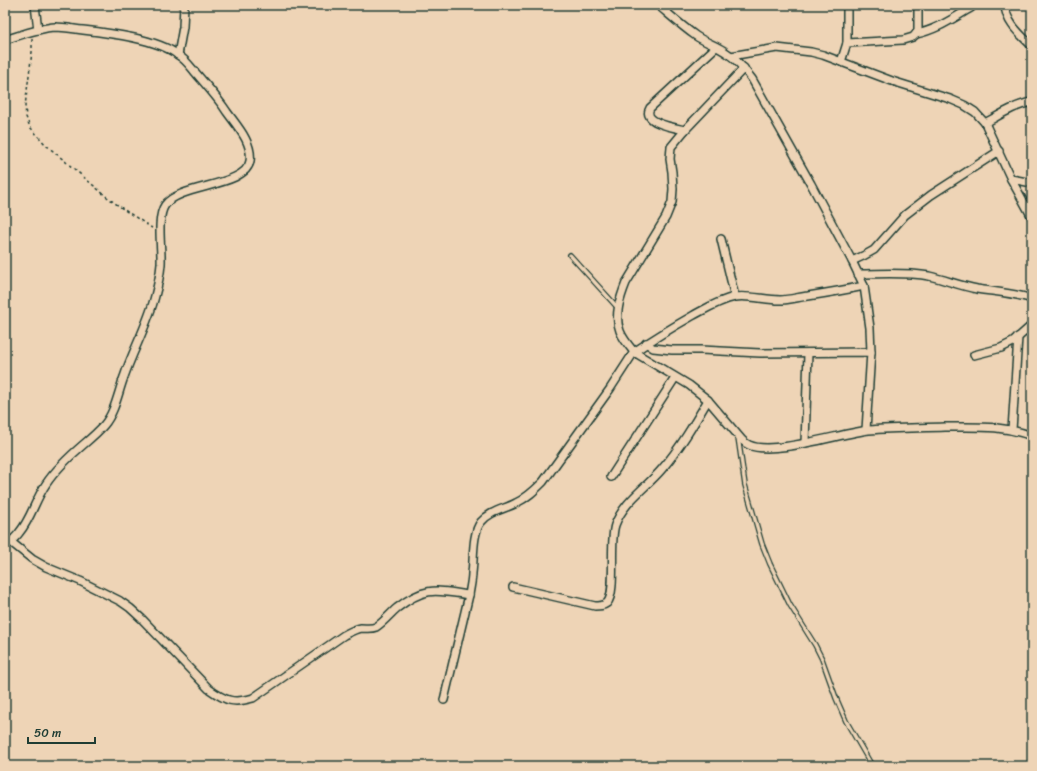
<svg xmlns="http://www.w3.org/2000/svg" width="1037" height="771" font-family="Sriracha,sans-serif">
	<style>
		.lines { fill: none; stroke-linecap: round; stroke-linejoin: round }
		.service-casing { stroke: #1f3d34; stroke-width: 6 }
		.minor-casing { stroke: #1f3d34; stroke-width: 10 }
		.path { stroke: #1f3d34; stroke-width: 1.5; stroke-dasharray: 3 3; stroke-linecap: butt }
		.service { stroke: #eed4b6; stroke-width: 3.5 }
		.minor { stroke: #eed4b6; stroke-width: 7 }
	</style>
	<rect width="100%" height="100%" fill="#eed4b6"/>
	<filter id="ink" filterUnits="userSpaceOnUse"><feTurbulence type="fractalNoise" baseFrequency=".025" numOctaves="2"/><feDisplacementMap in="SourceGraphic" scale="8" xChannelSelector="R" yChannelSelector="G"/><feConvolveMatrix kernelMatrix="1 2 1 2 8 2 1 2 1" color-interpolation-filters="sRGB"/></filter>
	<g filter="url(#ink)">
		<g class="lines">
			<g class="service-casing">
				<g id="service">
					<polyline points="570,255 618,308"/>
					<polyline points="738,437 745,485 762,544 770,564 790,605 815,645 822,659 836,698 846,721 872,766"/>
				</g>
			</g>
			<g class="minor-casing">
				<g id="minor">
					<polyline points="35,5 38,30"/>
					<path d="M658,5c13,11 25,22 38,31 9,6 19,9 28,15 12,7 20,17 28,28l59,105 41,77 12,25c-19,4 -37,7 -56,10 -9,1 -19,4 -28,4 -15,0 -30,-5 -45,-3 -15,3 -28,11 -41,18 -21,12 -41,24 -60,37 -5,-6 -11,-13 -14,-21 -6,-15 0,-33 6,-48l40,-66 6,-15 1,-13 -1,-17 -2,-13 1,-12 14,-17"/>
					<path d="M1005,5c1,18 15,29 27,41"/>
					<path d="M916,34c21,-4 37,-16 55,-26"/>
					<path d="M5,40c16,-5 33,-12 50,-13 9,0 19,2 28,3 26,3 75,9 95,25 7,4 12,11 17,17 11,13 23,26 32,40 10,14 26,31 23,49 -4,26 -70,23 -85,44 -9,13 -3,44 -4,59 -1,11 -3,21 -6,32 -7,28 -22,54 -31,81 -6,16 -9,35 -20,48 -6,7 -13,13 -20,19 -14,12 -28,25 -38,40 -11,16 -15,35 -27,49 -2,3 -6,6 -8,9"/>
					<polyline points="847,43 847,5"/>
					<path d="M716,47l-66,61c-9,15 26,20 35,22l59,-62"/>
					<polyline points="178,55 183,27 184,5"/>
					<polyline points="731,56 777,48 811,52 823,55 892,81 950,99 964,105 975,112 985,123 1011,179 1032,183"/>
					<polyline points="841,62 847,43 903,40 913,37 916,34 918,31 918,5"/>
					<path d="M985,123c15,-8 30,-18 47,-21"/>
					<polyline points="1011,179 1032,217"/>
					<polyline points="721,239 735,297"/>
					<polyline points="852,261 865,255 874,250 905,215 931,195 999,151"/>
					<path d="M858,274c24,0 48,-2 71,2 17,4 32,10 48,13 19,3 37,4 55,10"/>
					<polyline points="864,286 870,328 871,352"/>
					<polyline points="646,343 653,348 672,350 701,350 760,353 871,352 866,430"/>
					<polyline points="974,355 1001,348 1013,342 1032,325"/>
					<polyline points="1012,430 1018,337"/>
					<polyline points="805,443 808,353"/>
					<polyline points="611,477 675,378"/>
					<path d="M5,539l6,3 21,17 14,8 34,14 40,20 10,7 12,11 67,70c17,12 24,15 44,9l91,-63c6,-3 11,-6 17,-7 6,0 10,1 15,-1 8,-5 14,-13 21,-19 28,-22 39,-18 72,-13 1,-7 3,-15 3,-22 2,-14 0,-40 9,-51 9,-11 24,-13 35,-19 11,-5 19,-13 27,-21l67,-93 24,-37 55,33 19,15 34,40c2,2 5,4 7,5 24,11 92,-12 120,-15 25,-2 51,-2 76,-3 32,0 57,-2 87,9"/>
					<path d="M513,587l82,19c5,0 8,0 12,-3 10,-10 2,-61 8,-78 9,-24 31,-37 47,-56 18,-21 32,-45 46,-69"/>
					<polyline points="444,700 469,595"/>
				</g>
			</g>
			<polyline class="path" points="32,39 32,52 25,106 26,117 30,127 46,145 107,197 123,209 152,228"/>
			<use href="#service" class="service"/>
			<use href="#minor" class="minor"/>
		</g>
	</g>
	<rect width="1037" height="771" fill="none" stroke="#eed4b6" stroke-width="20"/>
	<rect x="10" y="10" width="1017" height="751" fill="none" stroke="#1f3d34" stroke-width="1.5" filter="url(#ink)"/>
	<path d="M28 737v6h67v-6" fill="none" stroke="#1f3d34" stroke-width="2"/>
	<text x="34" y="737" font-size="12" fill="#1f3d34" stroke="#eed4b6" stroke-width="3" paint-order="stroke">50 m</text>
</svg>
